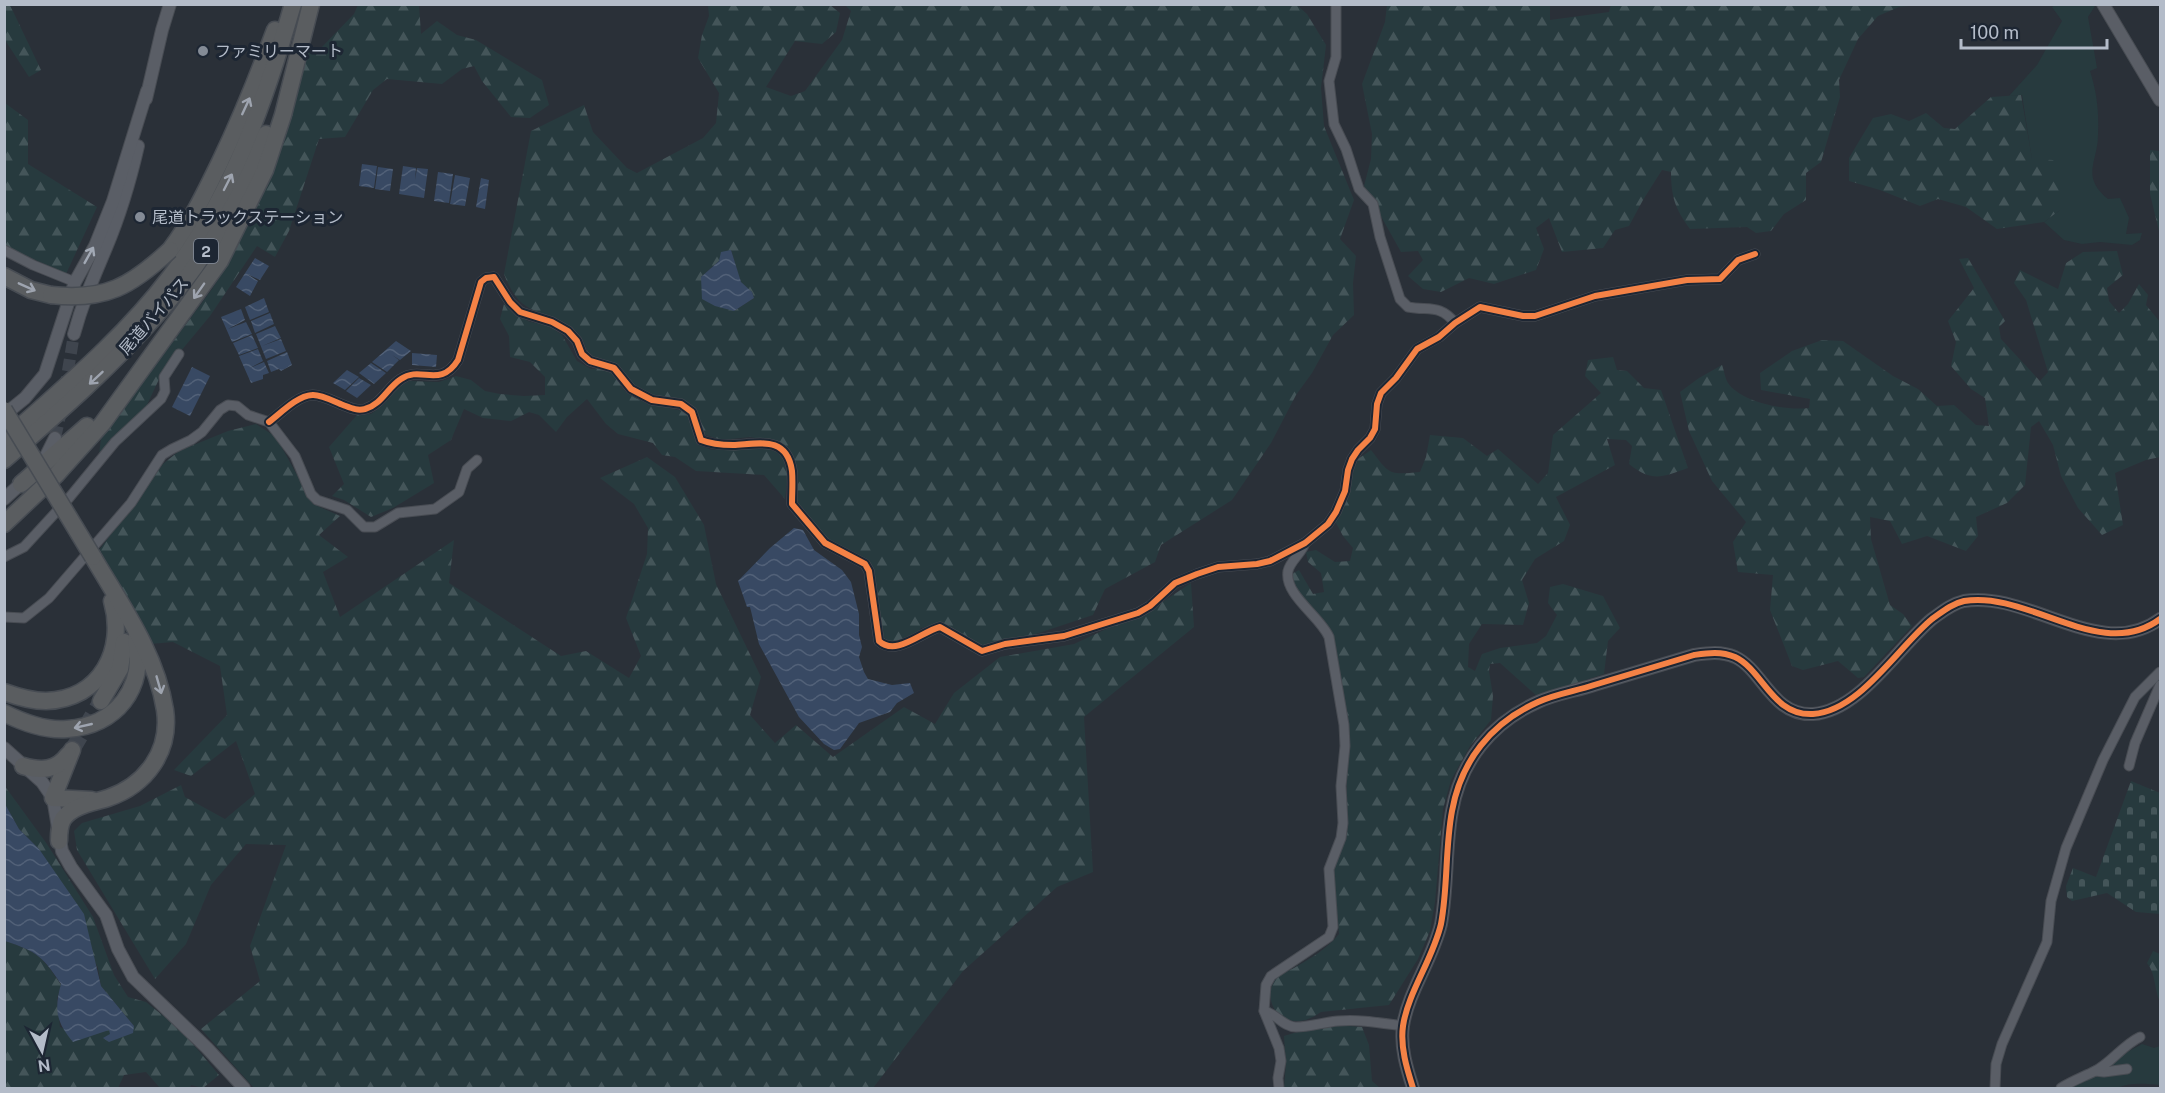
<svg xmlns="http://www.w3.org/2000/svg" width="2165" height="1093" font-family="'Public Sans','Noto Sans JP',sans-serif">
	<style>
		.green { fill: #273a3e }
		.forest { fill: url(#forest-firs); fill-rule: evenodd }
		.cemetery { fill: url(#cemetery-stones) }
		.water { fill: url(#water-waves) }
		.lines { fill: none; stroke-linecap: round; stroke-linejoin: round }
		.tertiary-tunnel { stroke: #3f454e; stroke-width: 12; stroke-dasharray: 12 6; stroke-linecap: butt }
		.motorway-tunnel { stroke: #3f454e; stroke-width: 16; stroke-dasharray: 16 8; stroke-linecap: butt }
		.minor-casing { stroke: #484c53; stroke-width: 11 }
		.tertiary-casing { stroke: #484c53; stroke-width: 14 }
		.motorway-casing { stroke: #474c53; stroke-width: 19 }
		.minor { stroke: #5a5e66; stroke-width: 9 }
		.tertiary { stroke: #5a5e66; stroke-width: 12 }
		.motorway { stroke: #5a5d60; stroke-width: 16 }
		.motorway-bridge-casing { stroke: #474c53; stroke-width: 19; stroke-linecap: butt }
		.motorway-bridge { stroke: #5a5d60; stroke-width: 16 }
		.cycleway-casing { stroke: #1d2633; stroke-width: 10 }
		.cycleway { stroke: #f48246; stroke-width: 6 }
		.oneway { stroke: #9ea4af }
		.oneway2 { stroke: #a2a9b5 }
		.poi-dot { fill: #848b96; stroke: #1d2633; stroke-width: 2 }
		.labels { text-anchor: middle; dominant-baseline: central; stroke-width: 6; stroke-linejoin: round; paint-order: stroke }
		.shield { fill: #1d2633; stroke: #878f9c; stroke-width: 1.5 }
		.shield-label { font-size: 15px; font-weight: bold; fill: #b4bcc9 }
		.poi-label { font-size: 16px; fill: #b4bcc9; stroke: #1d2633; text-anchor: start }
		.street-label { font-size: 16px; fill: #b4bcc9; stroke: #1d2633 }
	</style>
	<defs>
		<pattern id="forest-firs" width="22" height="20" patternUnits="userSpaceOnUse" patternTransform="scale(1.5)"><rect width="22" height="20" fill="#273a3e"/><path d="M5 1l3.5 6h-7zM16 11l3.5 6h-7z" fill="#445559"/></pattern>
		<pattern id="cemetery-stones" width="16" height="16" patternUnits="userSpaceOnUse" patternTransform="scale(1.5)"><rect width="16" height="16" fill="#273a3e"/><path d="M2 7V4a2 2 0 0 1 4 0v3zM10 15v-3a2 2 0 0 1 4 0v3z" fill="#445559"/></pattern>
		<pattern id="water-waves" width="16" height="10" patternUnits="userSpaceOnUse" patternTransform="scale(1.5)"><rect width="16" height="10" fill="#384963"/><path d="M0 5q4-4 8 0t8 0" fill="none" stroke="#526178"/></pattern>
	</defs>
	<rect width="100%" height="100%" fill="#2a3038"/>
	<g class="green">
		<path d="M2057,4l38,2 -7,11 9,51 -7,3c7,22 9,40 8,64 0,27 -18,41 10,64l12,-1 9,20 -3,16 16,-1 -2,7 -8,5 -32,-3 -18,2 -18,-4 -20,-18 16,-12 -28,-50 -10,-65 -13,1 28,-31 25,-44 -10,-14z"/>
		<path d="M2142,1044l12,4 6,-2v39c-14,-1 -29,-3 -43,3h-48l29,-20z"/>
	</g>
	<g class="forest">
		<polygon points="5,4 10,5 41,70 29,77 5,40"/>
		<path d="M1611,4l308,1 -20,2 -21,9 -20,23 -19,41 1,17 -19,65 -15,11v27l-22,14 -13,17 -15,2 -9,-6 -57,2c-15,-20 -19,-33 -19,-57l-9,-2 -19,30 -14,26 -14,4 -12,18 -41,4 -13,-34 -13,10 8,21 -8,21 -42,14 -25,-6 -28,14 -18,-3 -15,-13 15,-16 -5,-9 -17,1 -37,-66 7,-27 1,-25 -10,-50 23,-62 2,-17h163v15l59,-8z"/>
		<polygon points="358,5 419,5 421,34 437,21 457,35 476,40 542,80 549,105 530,118 511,117 482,81 474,66 462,69 442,84 387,79 373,90 345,137 319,139 289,231 275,257 257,246 210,316 161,375 146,407 99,454 101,439 212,289 224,270 260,200 278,153 308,52 320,49 354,14"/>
		<path d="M708,5h122l10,8 -4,19 -14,12 -27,-3 -29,46 25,9 14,-5 37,-51 9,-29 -6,-6h452l10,9 19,31 -5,43 3,38 30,74 -14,39 16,17 -3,27 1,32 -21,20 -21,38 -16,22 -25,48 -39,57 -71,45 -6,17 -50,27 -12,26 -60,20 -32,5 -18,6 -38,-22 -24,4 -6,8 -28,9 -7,-9 -10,-74 -45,-23 -30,-36 -4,-47 -9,-13 -32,-6 -29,3 -18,-6 -13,-31c-17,-3 -36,-4 -50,-14 -10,-5 -13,-12 -19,-20 -7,-8 -21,-10 -31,-13 -4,-7 -7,-19 -14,-25 -29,-27 -53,-7 -72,-57l27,-143 53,-26 9,27 34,36 10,5 66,-35 13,-15 3,-30 -21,-35 4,-23 7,-19zM731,250l10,33 11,9 2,6 -20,13 -33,-34z"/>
		<polygon points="2021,95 2032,159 2053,160 2062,178 2060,210 2044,222 1997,229 1966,207 1938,199 1920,206 1880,190 1849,181 1849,158 1873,118 1891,114 1909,121 1926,113 1944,128 1955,129 1991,97"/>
		<polygon points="5,103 28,120 28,164 97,207 66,274 5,246"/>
		<polygon points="2150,150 2160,151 2160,235 2150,194"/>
		<path d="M2117,251l6,24 -16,13 2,13 10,12 9,-9 11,-20 9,11 -2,10 14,17v135l-14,3 -31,13 8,52 -21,10 -24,-27 -17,-32 -8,-31 -14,-24 -8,6 -6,58 -18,18 -31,14 2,19 -12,15 -39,-15 -25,8 -12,-23 -20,-4 1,22 19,66 13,9 9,12 -48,51 -6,1 -20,-17 -35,9 -11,-4 -22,-56 3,-35 -35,-3 -5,-30 13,-20 -34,-41 -23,-50 -9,-39 19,-14 23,-13c2,5 3,13 6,18 14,20 59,28 81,25l1,-9 -49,-9 -1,-17 32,-22 30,-11 21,1 50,35 25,13 19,17 17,-1 22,20 13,1 -4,-28 -14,-9 -20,-23 5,-24 -8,-21 26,-33 -15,-29 9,-1 37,63 -6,6 2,12 39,42 8,-9 -22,-72 -12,-17 6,-13 38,19 8,-26 17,-11z"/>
		<path d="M504,304l10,10 16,8 18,3 14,10 15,26 14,8 19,-1c8,7 8,16 15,23 16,14 42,16 62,21l11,33 14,5 49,-2 18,4 10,14 -4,33 -21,-24 -68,-4 -21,-14 -13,-2 -9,-12 -35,-9 -12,-10 -19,-25 -20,18 -11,15 -17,-17 -10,-3 -18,9 -28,-3 -19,-9 -13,31 -23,15 6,28 -41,25 -22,9 -27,-17 -12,-4 12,-12 -15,-37 28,-32 14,-1 11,-8 18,-21 10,-4 29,1 17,-6 15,4 14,11 15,3 24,2 21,-1v-18l-15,-15 -20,-5 -1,-21 -9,-17z"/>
		<path d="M1613,357l4,13 10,1 17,17 17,2 27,78c-26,9 -35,15 -59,-4l3,-18 -6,-6 -19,-1 8,26 -59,32 14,28 -6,16 -29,18 -13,21 7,23 -6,22 -41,-1 -13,20 -1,23 7,4 7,-17 18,-6 37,-5 9,-7 11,-21 -9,-12 2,-16 13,-3 40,12 17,32 -12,13 -4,33 -67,22 -37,-33 -10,1 -1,7 4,25 -2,24 -21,26 -19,34 -8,29 -8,93 -5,29 -12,28 -29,46 -68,7c-7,5 -17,10 -26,9 -21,0 -31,-25 -20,-41 4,-6 13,-9 19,-12 16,-9 34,-20 45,-34l-6,-65 13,-50 1,-53 -16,-124 -32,-46 -9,-21 9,-5 14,24 11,-2 -3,-19 -13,-11 -2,-10 10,-2 19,12 15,-1 3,-13 -10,-12 -8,-15 23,-62 13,-9c19,25 18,25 49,22l6,-15 4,-22 33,3 24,18 11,-7 40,35 10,-11 5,-38 48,-42 -16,-17 3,-16z"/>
		<polygon points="256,424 276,437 313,504 340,516 319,535 348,557 323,572 340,617 454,540 449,583 561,656 586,651 629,678 641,656 626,618 647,554 648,528 634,504 600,478 647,457 675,477 704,525 716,584 761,677 750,715 775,743 796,725 833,757 904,707 935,724 954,693 1000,657 1074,644 1158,605 1191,583 1194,627 1084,717 1093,872 1057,887 963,971 873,1088 254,1088 201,1029 260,981 250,946 286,845 246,844 211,885 186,944 155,979 77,850 74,831 82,823 140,806 181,785 185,797 225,819 255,794 236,741 191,776 174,770 227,715 220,666 173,642 150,644 97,553 163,464 179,451 228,431"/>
		<path d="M4,785l43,59 46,73 21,58 14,22 18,5 36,29 37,44 -16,13 -12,-3 -1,3h-30l-14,-16 -22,3 -6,13h-113v-147c33,11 37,15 56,44l-4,14 3,28 23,10 27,-8 1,5 23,-8 -33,-40 -3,-18 -59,-119 -20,-20 -14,-25z"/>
		<path d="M2153,951l7,3v48c-6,-13 -4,-28 -13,-39z"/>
		<polygon points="1337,1025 1362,1027 1369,1045 1372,1081 1380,1088 1284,1088 1286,1064 1284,1036 1294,1033"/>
	</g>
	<polygon class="cemetery" points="2131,781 2160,793 2160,914 2136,912 2107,893 2072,901 2067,897 2066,886 2073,868 2096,877"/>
	<g class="water">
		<polygon points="362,164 377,166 374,188 359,186"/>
		<polygon points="403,166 416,168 415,180 417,168 428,169 424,198 399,194"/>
		<polygon points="378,167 393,169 390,191 375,189"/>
		<polygon points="438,172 453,174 449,203 434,201"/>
		<polygon points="455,175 470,178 465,206 450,204"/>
		<polygon points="481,178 489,180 485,209 476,207"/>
		<polygon points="731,250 741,282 752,292 754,298 734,311 715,306 702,299 701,277 719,261 721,252"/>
		<polygon points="255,258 269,266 260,280 247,274 258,281 250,296 236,287"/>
		<polygon points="264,298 269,312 250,320 245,307"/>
		<polygon points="241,309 245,320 228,329 246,322 252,334 232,342 221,317"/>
		<polygon points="270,313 274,324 255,333 251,321"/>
		<polygon points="275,326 281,338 262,346 281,339 286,351 266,359 256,334"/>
		<polygon points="252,335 258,348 239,355 233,343"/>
		<polygon points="396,341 411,351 400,360 392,355 399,360 387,372 372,362"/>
		<polygon points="258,349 263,361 250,368 264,362 269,373 263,375 263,379 251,383 239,356"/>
		<polygon points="287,352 292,365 281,371 279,369 271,372 267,361"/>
		<polygon points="412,353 437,355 436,367 412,365"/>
		<polygon points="371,363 386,373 374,384 359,373"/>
		<polygon points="192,367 210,376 190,416 172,407"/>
		<polygon points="347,370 359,377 345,390 333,383"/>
		<polygon points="359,378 371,385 357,398 346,391"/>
		<polygon points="794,528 803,530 814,550 842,570 851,582 859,614 859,635 862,647 859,657 864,672 868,679 892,685 910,683 914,693 897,703 890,712 859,723 840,749 834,750 824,744 799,717 759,644 751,611 750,607 747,607 738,581 770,548"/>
		<path d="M5,804l14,25 20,20 45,65 17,72 33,40 -1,7 -24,9 -6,-4 7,-4 -1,-4 -36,12c-17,-20 -19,-33 -12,-58 -19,-28 -23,-32 -56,-43z"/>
	</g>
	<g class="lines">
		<g class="tertiary-tunnel">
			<polyline points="65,389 74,334"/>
			<polyline points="55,438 62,407"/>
		</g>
		<polyline class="motorway-tunnel" points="72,750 101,701"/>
		<g class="minor-casing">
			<g id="minor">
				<path d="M1336,4v53l-7,24 5,43 12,25 13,40 14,15 7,33 20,62 8,8c21,4 32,-3 47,16"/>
				<polyline points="4,250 33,265 75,282"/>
				<path d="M269,422c12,-9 28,-26 43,-27 9,-1 23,7 31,10 8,3 14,6 22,4 17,-5 22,-21 36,-30 20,-14 39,10 57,-19l23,-78 5,-4 8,-1 16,25 10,10 32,10 16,9 9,10 5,13 8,7 24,7 17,21 21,11 29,4 11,8 9,28c10,4 21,5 32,5 25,-1 54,-10 59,26 1,11 0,22 0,33l33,39 40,21 4,7 10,70c17,16 42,-9 61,-14l42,24 23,-7 59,-8 74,-23 12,-7 25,-23 22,-9 21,-7 39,-3 13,-3 35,-18 23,-19 8,-12 9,-21 3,-21 4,-11 6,-9 12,-12 5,-9 2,-25 4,-11 15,-15 21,-29 22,-12 16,-14 25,-16 43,9h12l60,-20 92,-16 33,-1 18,-19 17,-6"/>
				<polyline points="4,557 24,547 69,498 115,442 161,399 165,391 164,377 179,354"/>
				<polyline points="4,617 24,618 49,598 131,503 162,455 172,449 191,440 202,432 220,410 228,405 237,406 248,415 269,422 295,456 311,494 317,500 347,510 364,527 375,527 398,513 435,509 459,492 467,469 477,460"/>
				<polyline points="2129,766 2135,743 2160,685"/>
				<path d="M1264,1011c12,2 19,16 32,16 13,0 29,-5 42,-6 22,-2 43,2 65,5"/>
				<polyline points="2095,1071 2104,1072 2127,1069"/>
				<path d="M1279,1088l-1,-10 3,-17 -2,-13 -15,-37 2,-26 5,-9 58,-39 4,-10 -4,-58 12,-31 2,-15 -2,-37 4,-40 -1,-21 -15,-88c-9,-21 -45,-42 -41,-66 2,-10 14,-18 17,-28"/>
				<polyline points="1995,1088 1996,1064 2002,1044 2047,942 2051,901 2066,848 2103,760 2135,697 2160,672"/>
				<path d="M2061,1088c11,-7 22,-11 34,-17 16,-8 28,-26 45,-34"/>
			</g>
		</g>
		<g class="tertiary-casing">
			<g id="tertiary">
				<polyline points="2103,4 2160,100"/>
				<polyline points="146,99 162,30 170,4"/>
				<path d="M74,334c9,-33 19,-55 32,-86 14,-33 24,-67 32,-102"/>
				<polyline points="4,415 25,398 45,374 75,282 95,246 113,201 147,91"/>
				<polyline points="45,458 55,438"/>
				<polyline points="4,499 25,480"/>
				<polyline points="4,748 42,782 53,798 62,851 71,867 106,915 118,949 133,977 207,1048 244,1088"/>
				<path d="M1413,1088c-6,-19 -13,-41 -10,-62 5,-34 30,-67 38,-102 7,-37 4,-76 11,-113 9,-50 39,-88 86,-109 17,-8 38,-11 56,-17 34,-10 67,-20 100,-30 14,-2 27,-4 41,2 28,13 37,59 78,57 47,-3 85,-67 119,-95 10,-7 19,-15 32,-18 64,-11 137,62 196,18"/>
			</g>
		</g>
		<g class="motorway-casing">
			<g id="motorway">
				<path d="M170,250c20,-26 35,-57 50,-88 21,-44 38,-86 55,-132"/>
				<polyline points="4,276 31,290 51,295"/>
				<path d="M4,441c58,-52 119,-102 166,-164 62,-80 95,-176 123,-273"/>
				<path d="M4,460c113,-98 208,-182 262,-326"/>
				<polyline points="21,484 87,426"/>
				<polyline points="4,524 57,474 102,424 220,261 265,170 283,115 311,4"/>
				<path d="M4,692c14,5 27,9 42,9 55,-2 80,-51 66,-100"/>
				<polyline points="101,701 120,669 124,642"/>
				<path d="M4,713c20,10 41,18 63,16 49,-3 79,-41 69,-90"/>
				<polyline points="72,750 53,798 92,800"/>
				<path d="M23,766c18,5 33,5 45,-11"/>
				<path d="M59,841c0,-7 0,-15 4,-22 10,-14 30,-16 45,-21 38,-13 63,-47 57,-88 -9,-57 -44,-105 -72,-153"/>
			</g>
		</g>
		<use href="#minor" class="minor"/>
		<use href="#tertiary" class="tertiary"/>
		<use href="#motorway" class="motorway"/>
		<g class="motorway-bridge-casing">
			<g id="motorway-bridge">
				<path d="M51,295c55,6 80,-9 119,-45"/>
				<polyline points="4,410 93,557"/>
			</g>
		</g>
		<use href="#motorway-bridge" class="motorway-bridge"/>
		<g class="cycleway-casing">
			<g id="cycleway">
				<path d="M269,422c12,-9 28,-26 43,-27 9,-1 23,7 31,10 8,3 14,6 22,4 17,-5 22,-21 36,-30 20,-14 39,10 57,-19l23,-78 5,-4 8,-1 16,25 10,10 32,10 16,9 9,10 5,13 8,7 24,7 17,21 21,11 29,4 11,8 9,28c10,4 21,5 32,5 25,-1 54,-10 59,26 1,11 0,22 0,33l33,39 40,21 4,7 10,70c17,16 42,-9 61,-14l42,24 23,-7 59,-8 74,-23 12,-7 25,-23 22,-9 21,-7 39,-3 13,-3 35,-18 23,-19 8,-12 9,-21 3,-21 4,-11 6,-9 12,-12 5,-9 2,-25 4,-11 15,-15 21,-29 22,-12 16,-14 25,-16 43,9h12l60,-20 92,-16 33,-1 18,-19 17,-6"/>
				<path d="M1413,1088c-6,-19 -13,-41 -10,-62 5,-34 30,-67 38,-102 7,-37 4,-76 11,-113 9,-50 39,-88 86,-109 17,-8 38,-11 56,-17 34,-10 67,-20 100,-30 14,-2 27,-4 41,2 28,13 37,59 78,57 47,-3 85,-67 119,-95 10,-7 19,-15 32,-18 64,-11 137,62 196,18"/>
			</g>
		</g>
		<use href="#cycleway" class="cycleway"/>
	</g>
	<defs><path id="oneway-shaft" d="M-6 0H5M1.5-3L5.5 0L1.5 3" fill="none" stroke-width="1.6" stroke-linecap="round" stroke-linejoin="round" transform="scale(1.5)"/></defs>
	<g class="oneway">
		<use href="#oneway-shaft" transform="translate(246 106) rotate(-65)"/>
		<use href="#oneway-shaft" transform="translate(228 182) rotate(-63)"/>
		<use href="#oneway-shaft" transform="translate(27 287) rotate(24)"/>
		<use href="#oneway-shaft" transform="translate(199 291) rotate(125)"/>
		<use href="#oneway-shaft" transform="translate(96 378) rotate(137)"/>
		<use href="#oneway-shaft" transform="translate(159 685) rotate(74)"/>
		<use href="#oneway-shaft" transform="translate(83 726) rotate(167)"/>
	</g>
	<use class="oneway2" href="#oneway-shaft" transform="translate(89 255) rotate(-61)"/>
	<g class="poi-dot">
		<circle cx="203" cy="51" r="6"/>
		<circle cx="140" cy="217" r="6"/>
	</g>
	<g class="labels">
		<rect class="shield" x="194" y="239" width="24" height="24" rx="4.5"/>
		<g class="shield-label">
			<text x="206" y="251">2</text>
		</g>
		<g class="poi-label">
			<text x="215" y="51">ファミリーマート</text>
			<text x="152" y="217">尾道トラックステーション</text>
		</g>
		<g class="street-label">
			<text transform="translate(154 316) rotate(-49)">尾道バイパス</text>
		</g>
	</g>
	<rect width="2165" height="1093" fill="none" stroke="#b4bcc9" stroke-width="12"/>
	<g transform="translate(42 1051) rotate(172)" stroke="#1d2633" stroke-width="4.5" paint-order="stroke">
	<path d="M0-4.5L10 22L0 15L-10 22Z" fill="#b4bcc9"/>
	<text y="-9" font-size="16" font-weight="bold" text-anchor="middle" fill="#b4bcc9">N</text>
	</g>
	<path d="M1961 39v9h146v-9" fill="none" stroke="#b4bcc9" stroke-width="3"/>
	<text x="1970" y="39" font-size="18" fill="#b4bcc9" stroke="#1d2633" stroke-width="4.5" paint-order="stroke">100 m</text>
</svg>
